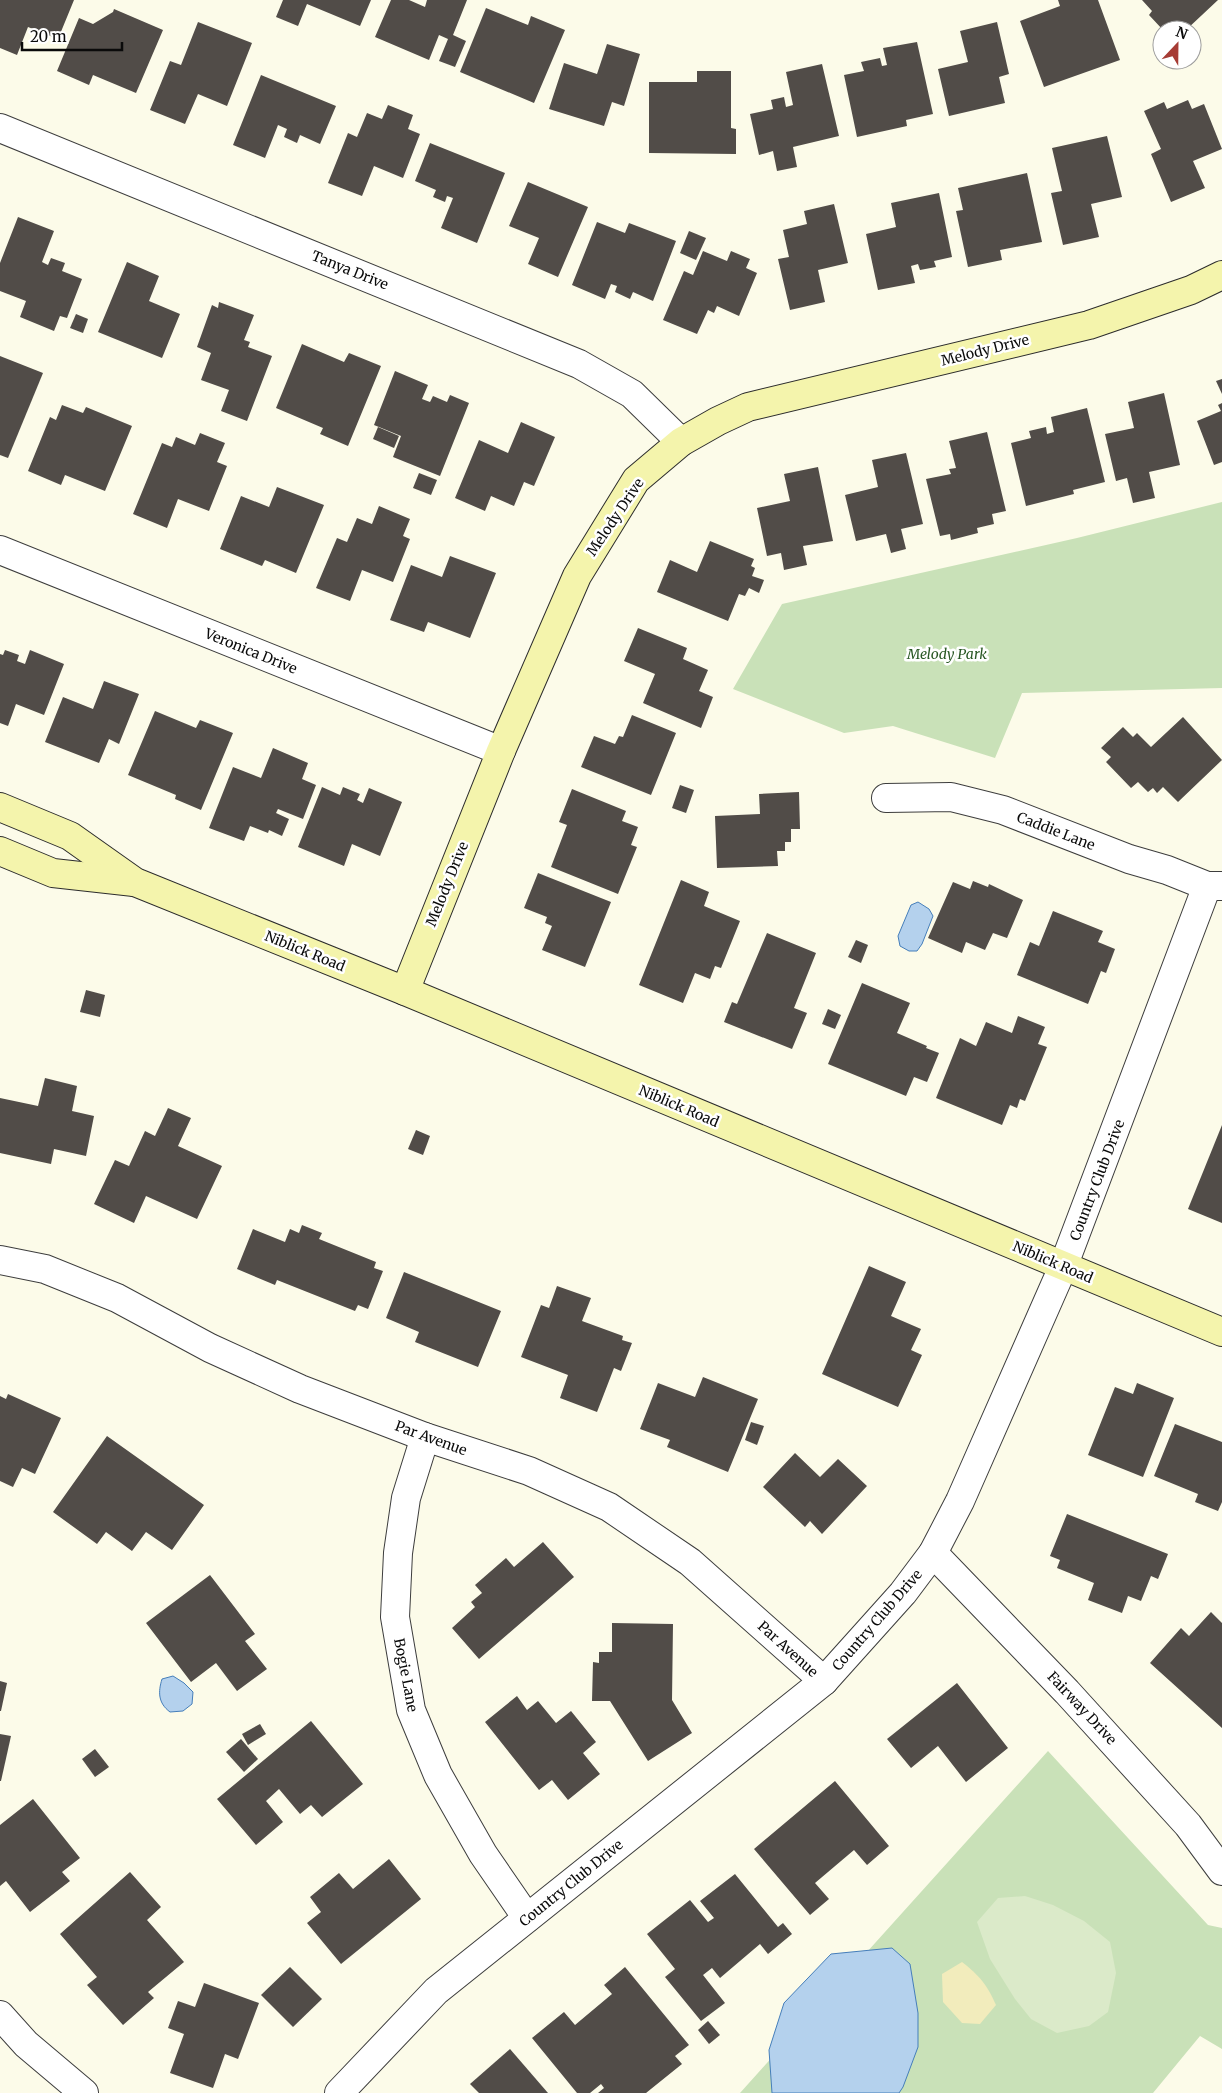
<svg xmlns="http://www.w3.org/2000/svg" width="1222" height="2093" font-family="Merriweather,serif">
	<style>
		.green { fill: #c9e1b8 }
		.sand { fill: #f2ecbc }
		.pitch { fill: #dbeac9 }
		.water { fill: #b4d1ed; stroke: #457eba }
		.building { fill: #514c48 }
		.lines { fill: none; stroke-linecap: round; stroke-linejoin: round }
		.street-casing { stroke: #3d3d3d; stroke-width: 30 }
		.secondary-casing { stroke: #2c2c2c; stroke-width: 30 }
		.street { stroke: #fff; stroke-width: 28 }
		.secondary { stroke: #f4f4ac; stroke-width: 28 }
		.labels { text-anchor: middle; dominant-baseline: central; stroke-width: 5; stroke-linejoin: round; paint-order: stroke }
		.street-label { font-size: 14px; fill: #0a0a0a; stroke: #fff }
		.park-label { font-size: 14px; font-style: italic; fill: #295824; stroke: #fff }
	</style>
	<rect width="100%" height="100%" fill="#fcfbe9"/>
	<g class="green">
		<polygon points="1222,502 1222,688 1022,693 995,758 893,726 844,733 733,689 782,604 1077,538"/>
		<polygon points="1048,1751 1208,1925 1222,1928 1222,2049 1200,2036 1153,2093 740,2093"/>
	</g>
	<path class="sand" d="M962,1962c18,14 25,23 34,43l-16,19 -18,-1 -19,-21 -1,-28z"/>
	<polygon class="pitch" points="1025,1896 1053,1905 1084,1921 1110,1942 1116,1973 1108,2012 1089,2026 1057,2033 1031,2019 1015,1999 990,1959 977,1922 998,1898"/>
	<g class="water">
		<polygon points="918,902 929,909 933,916 922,944 917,951 909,951 900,946 898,936 911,905"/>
		<path d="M173,1676l11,7 9,9 -1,12 -9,7 -13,1c-12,-9 -12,-20 -8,-33z"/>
		<polygon points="892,1948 910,1964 918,2013 918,2047 903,2087 899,2093 772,2093 769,2050 784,2003 831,1954"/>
	</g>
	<g class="building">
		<polygon points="0,0 74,0 58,39 28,27 17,55 0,48"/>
		<polygon points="283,0 371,0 360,26 307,4 298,26 276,17"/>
		<polygon points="391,0 409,0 425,7 427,0 467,0 453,35 466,41 455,67 439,61 448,39 439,35 429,60 375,37"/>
		<polygon points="1058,0 1098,0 1120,60 1044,87 1020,21 1060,6"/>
		<polygon points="1142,0 1218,0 1186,30 1163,30 1149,15 1152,11"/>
		<polygon points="486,8 528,25 531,16 565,30 534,103 460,72"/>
		<polygon points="114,9 163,30 136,93 93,75 89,85 57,71 79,18 93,24 113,12"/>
		<polygon points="198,22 252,43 227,106 198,94 185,124 150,110 170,61 181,65"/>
		<polygon points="997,22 1009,74 999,77 1005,103 949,116 938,69 968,62 960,31"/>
		<polygon points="917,42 933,114 906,120 907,126 857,137 844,75 864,71 861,62 880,58 882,66 887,65 883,48"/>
		<polygon points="607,44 640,54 624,106 612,102 604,126 549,109 564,63 597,74"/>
		<polygon points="822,64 839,136 793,147 797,167 777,171 773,151 759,155 750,114 773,109 771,100 784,97 786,107 793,105 786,72"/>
		<polygon points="697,71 731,71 731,128 736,129 736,154 649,153 649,82 697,82"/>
		<polygon points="261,75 336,106 320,144 300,135 297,143 284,137 287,129 278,125 265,158 233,145"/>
		<polygon points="1188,100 1192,109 1204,104 1222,149 1193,161 1205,188 1171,202 1151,154 1161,149 1144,111 1164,102 1167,109"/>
		<polygon points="388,105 413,115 408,129 420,134 403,178 374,166 362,196 328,183 348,133 357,137 367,113 382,119"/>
		<polygon points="1107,136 1122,197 1091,204 1099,237 1063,245 1051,193 1062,191 1052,148"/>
		<polygon points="430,143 505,173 477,243 441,228 453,198 447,196 445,202 433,197 436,190 415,181"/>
		<polygon points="1027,173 1042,242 1000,250 1002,260 968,267 956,211 963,210 958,188"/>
		<polygon points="528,182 588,207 558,277 528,264 539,238 509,226"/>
		<polygon points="939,193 952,257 934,261 936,267 920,270 918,264 911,266 915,283 878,290 866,234 896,227 891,203"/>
		<polygon points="834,204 848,263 818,270 825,302 790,310 778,259 789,257 783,230 807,224 804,211"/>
		<polygon points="18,217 54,231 42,262 48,265 51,258 65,263 62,271 82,279 67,318 60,316 54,331 20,317 26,301 0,291 0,263"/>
		<polygon points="597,222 625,233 629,223 676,241 653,301 633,292 630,299 615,292 617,286 611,284 605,299 572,285"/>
		<polygon points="689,231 706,238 696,260 680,253"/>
		<polygon points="703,251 727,261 731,251 750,259 746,268 757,273 739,316 717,306 714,313 708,310 697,334 663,320 684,271 693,275"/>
		<polygon points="127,262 159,276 149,301 180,314 162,358 98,332"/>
		<polygon points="219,302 254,315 244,340 250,342 248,347 272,356 247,421 221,411 229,390 201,380 211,353 197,347 212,305 218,308"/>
		<polygon points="76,314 88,319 83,333 70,328"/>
		<polygon points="302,344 344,362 349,353 381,366 348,446 320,434 323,428 276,408"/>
		<polygon points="0,356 43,373 8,458 0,455"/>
		<polygon points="395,371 428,385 422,399 430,402 433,396 447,402 450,395 469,403 440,476 393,457 401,436 374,425"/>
		<polygon points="1222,379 1222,394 1216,381"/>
		<polygon points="1164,393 1180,465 1149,472 1155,498 1133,503 1127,478 1116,481 1105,434 1134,428 1128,402"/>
		<polygon points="1222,403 1222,462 1214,465 1197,421 1221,411 1218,405"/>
		<polygon points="62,405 83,413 86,407 132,426 105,491 65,475 61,485 28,471 50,417 56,420"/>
		<polygon points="1087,408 1105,482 1073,490 1074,494 1026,506 1011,443 1031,438 1029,431 1046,427 1047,434 1054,432 1051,417"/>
		<polygon points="521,422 555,437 534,486 524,482 514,506 491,496 485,511 455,498 479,440 508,453"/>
		<polygon points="378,427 399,436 394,448 373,439"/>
		<polygon points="987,432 1006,511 992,514 994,524 977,528 978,533 951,540 950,534 940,536 926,479 951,474 949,469 956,468 949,441"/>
		<polygon points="200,433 225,443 217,462 227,466 209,511 178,499 167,528 133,514 162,443 172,447 176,437 195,445"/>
		<polygon points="906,453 923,524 901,529 906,549 891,553 886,534 856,541 845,495 878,487 872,460"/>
		<polygon points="818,467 833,541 803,546 807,565 784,570 781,553 767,556 757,508 790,501 784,474"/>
		<polygon points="419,473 437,480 431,495 413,488"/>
		<polygon points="277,487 324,505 296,573 265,560 262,566 220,549 241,496 269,507"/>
		<polygon points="379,506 410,519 403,536 410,539 393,582 362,570 350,601 316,588 337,538 347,542 357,518 372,524"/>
		<polygon points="710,541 754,559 751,566 755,568 752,576 764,580 759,593 749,588 745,596 739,594 728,621 657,592 670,560 697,572"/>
		<polygon points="450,556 496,573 470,638 428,622 424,632 390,620 411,565 442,577"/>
		<polygon points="638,628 687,648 683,659 708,670 699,691 713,697 701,728 643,703 655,674 624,661"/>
		<polygon points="5,650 19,655 17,661 25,664 30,650 64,664 44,715 16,704 8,726 0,723 0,654 3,655"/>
		<polygon points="104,681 139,694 119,744 109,739 99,763 45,742 63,697 93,709"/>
		<polygon points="155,711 196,728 200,720 233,733 201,810 175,799 176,795 128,775"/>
		<polygon points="632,715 676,733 651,795 581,767 594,736 615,744 619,736 623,737"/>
		<polygon points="1183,717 1222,760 1178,802 1163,787 1157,793 1153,788 1148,792 1138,782 1131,788 1106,762 1111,757 1101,748 1123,727 1133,737 1137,733 1151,747"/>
		<polygon points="273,748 308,763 302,779 316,785 303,819 278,809 276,813 289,819 282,836 269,830 268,833 250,826 244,841 209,828 233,767 261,778"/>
		<polygon points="680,785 694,790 686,813 672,808"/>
		<polygon points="322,787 340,795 343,787 360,794 357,800 363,803 369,788 402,802 380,856 352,844 344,866 298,847"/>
		<polygon points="572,789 626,811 622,821 638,827 631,845 637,847 618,894 551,867 567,825 559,822"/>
		<polygon points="799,792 800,829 791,829 791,842 785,842 785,851 777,851 778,866 717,868 715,816 760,814 759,794"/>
		<polygon points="538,873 611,902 585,967 542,950 552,926 545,923 547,917 524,908"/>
		<polygon points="681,880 709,892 704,906 740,921 721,968 715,966 710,979 695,973 683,1003 639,985"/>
		<polygon points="973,881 988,887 989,884 1023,900 1007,938 993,933 985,950 966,942 962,953 928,938 953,882 970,889"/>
		<polygon points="1053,911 1103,931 1098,942 1115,949 1106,973 1101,971 1088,1004 1017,975 1030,942 1039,946"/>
		<polygon points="767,933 816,953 794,1008 807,1013 792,1049 724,1022 732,1002 737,1004"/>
		<polygon points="856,940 868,945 861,963 848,957"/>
		<polygon points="862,983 910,1003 897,1033 927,1046 926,1048 939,1053 927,1082 914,1077 906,1096 828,1064"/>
		<polygon points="86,990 105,995 100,1017 80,1012"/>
		<polygon points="828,1009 841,1015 835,1029 822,1024"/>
		<polygon points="1018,1016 1045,1027 1038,1044 1047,1047 1025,1101 1020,1099 1017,1108 1010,1105 1002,1125 936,1098 960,1038 976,1046 986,1022 1012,1033"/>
		<polygon points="45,1078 77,1086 72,1111 94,1116 86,1156 54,1149 51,1164 0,1153 0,1098 38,1106"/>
		<polygon points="168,1108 191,1118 178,1146 222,1166 197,1219 146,1196 134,1223 94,1204 115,1160 129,1166 145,1131 155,1136"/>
		<polygon points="1222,1125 1222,1223 1188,1209"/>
		<polygon points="416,1130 430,1136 423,1155 408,1149"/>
		<polygon points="302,1225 322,1233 319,1239 376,1262 374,1268 383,1271 368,1309 358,1305 355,1311 277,1280 275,1285 237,1269 253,1229 285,1242 290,1229 299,1233"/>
		<polygon points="869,1266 906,1282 891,1316 921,1329 911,1350 922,1355 898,1407 822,1374"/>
		<polygon points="404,1272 501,1311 478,1367 415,1342 419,1332 386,1318"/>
		<polygon points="557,1286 591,1298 582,1321 623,1336 622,1340 632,1343 621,1371 614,1368 597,1412 560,1398 568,1375 521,1357 541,1305 549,1308"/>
		<polygon points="703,1377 758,1399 728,1472 667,1447 670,1440 640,1429 658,1383 695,1397"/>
		<polygon points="1137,1383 1174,1398 1143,1477 1088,1455 1115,1387 1133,1394"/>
		<polygon points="8,1394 61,1418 35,1474 22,1468 13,1487 0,1481 0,1396 6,1399"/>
		<polygon points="751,1422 764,1426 757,1445 745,1440"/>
		<polygon points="1175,1424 1222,1442 1222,1502 1218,1511 1195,1502 1198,1494 1154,1476"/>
		<polygon points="107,1436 204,1505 172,1550 146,1532 132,1551 106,1532 97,1544 53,1512"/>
		<polygon points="795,1453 820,1477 838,1459 867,1486 822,1534 810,1521 805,1527 763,1487"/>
		<polygon points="1067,1514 1168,1554 1158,1579 1151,1576 1141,1601 1128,1596 1122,1613 1088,1600 1094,1583 1057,1568 1060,1560 1050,1556"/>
		<polygon points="543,1542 574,1577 479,1659 452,1628 475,1607 471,1602 482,1593 475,1585 506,1558 514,1567"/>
		<polygon points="210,1575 255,1634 245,1641 267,1669 237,1691 216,1663 191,1682 146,1623"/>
		<polygon points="1211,1612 1222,1623 1222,1728 1150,1663 1181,1628 1189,1636"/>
		<polygon points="612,1623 673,1624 672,1700 692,1733 648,1761 610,1701 592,1701 593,1662 599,1663 599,1652 612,1652"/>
		<polygon points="0,1681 7,1683 1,1711 0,1711"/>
		<polygon points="957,1683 1008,1748 966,1782 938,1746 911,1768 887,1739"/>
		<polygon points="517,1696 527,1710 538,1701 556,1723 571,1711 596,1742 583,1753 600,1774 568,1800 552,1780 539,1790 485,1722"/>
		<polygon points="311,1721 363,1784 322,1817 311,1805 300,1814 279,1789 266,1801 283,1822 256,1845 217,1799"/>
		<polygon points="260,1724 266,1734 248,1745 242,1734"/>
		<polygon points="0,1734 11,1736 1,1781 0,1781"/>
		<polygon points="241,1739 258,1759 244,1772 226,1752"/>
		<polygon points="95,1749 109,1767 95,1777 82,1759"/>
		<polygon points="835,1781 889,1846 867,1865 854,1850 815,1883 829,1899 810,1915 754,1849"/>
		<polygon points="33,1799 80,1858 62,1872 70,1881 30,1912 6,1881 0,1886 0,1825"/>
		<polygon points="389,1859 421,1899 341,1964 307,1923 321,1912 310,1897 339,1873 353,1889"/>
		<polygon points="130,1872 161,1907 147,1920 184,1962 148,1992 154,1998 123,2025 87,1985 97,1977 60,1934"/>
		<polygon points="735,1874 778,1927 783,1923 792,1934 768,1954 760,1944 720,1978 712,1968 703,1975 725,2003 701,2021 665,1977 675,1969 647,1934 690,1900 708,1922 714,1918 700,1901"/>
		<polygon points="290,1967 322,1999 293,2027 261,1995"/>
		<polygon points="625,1967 689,2045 675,2056 682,2064 646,2093 598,2093 604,2088 601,2084 590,2093 577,2093 532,2038 564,2012 575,2025 612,1994 604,1985"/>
		<polygon points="204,1983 259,2003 238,2059 225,2054 213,2088 170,2073 184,2034 168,2028 178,2001 195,2007"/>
		<polygon points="708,2021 720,2035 709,2044 698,2030"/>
		<polygon points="510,2049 548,2093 479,2093 470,2084"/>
	</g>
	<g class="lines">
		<g class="street-casing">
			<g id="street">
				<polyline points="0,128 579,364 632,394 681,442"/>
				<polyline points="0,550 501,751"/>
				<polyline points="886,798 951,797 1003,810 1129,859 1167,870 1207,886 1222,886"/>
				<polyline points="0,1260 45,1269 117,1298 210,1348 300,1389 425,1437 529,1471 609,1507 690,1562 824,1681"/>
				<polyline points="425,1437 406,1498 398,1553 395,1617 411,1710 438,1775 483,1854 527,1918"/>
				<polyline points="933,1553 1067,1692 1188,1825 1222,1871"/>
				<polyline points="0,2015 26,2044 84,2093"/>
				<polyline points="339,2093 436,1991 824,1681 903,1593 933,1553 960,1501 1063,1267 1207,886"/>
			</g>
		</g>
		<g class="secondary-casing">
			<g id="secondary">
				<polyline points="0,807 70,836 135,882 405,991 1222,1332"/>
				<polyline points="0,851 53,873 134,882"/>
				<polyline points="405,991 501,751 577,576 636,480 681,442 718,421 748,407 1089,325 1191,290 1222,275"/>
			</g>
		</g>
		<use href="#street" class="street"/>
		<use href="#secondary" class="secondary"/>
	</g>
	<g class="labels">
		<g class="street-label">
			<text transform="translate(350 270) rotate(22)">Tanya Drive</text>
			<text transform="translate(985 350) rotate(-14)">Melody Drive</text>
			<text transform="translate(615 517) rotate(-56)">Melody Drive</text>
			<text transform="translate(251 651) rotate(22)">Veronica Drive</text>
			<text transform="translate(1056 831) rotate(21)">Caddie Lane</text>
			<text transform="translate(447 884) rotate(-68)">Melody Drive</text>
			<text transform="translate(305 951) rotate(22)">Niblick Road</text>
			<text transform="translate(679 1106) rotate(23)">Niblick Road</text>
			<text transform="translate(1097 1180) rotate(-69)">Country Club Drive</text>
			<text transform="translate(1053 1262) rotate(23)">Niblick Road</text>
			<text transform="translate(431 1438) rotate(20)">Par Avenue</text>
			<text transform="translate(877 1620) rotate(-49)">Country Club Drive</text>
			<text transform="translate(788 1649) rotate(42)">Par Avenue</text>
			<text transform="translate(406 1675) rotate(79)">Bogie Lane</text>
			<text transform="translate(1082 1708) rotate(47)">Fairway Drive</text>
			<text transform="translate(571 1883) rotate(-39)">Country Club Drive</text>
		</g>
		<g class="park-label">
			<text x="947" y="654">Melody Park</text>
		</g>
	</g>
	<g transform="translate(1177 45) rotate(22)"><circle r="24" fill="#ffffff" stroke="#9d9d9d"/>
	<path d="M0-4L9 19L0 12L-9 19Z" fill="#a63c35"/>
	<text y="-8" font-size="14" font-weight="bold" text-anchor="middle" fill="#0a0a0a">N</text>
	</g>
	<path d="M22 42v8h100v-8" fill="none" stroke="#0a0a0a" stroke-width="2.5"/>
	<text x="30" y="42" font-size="15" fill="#0a0a0a" stroke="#ffffff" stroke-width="4" paint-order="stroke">20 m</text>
</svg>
